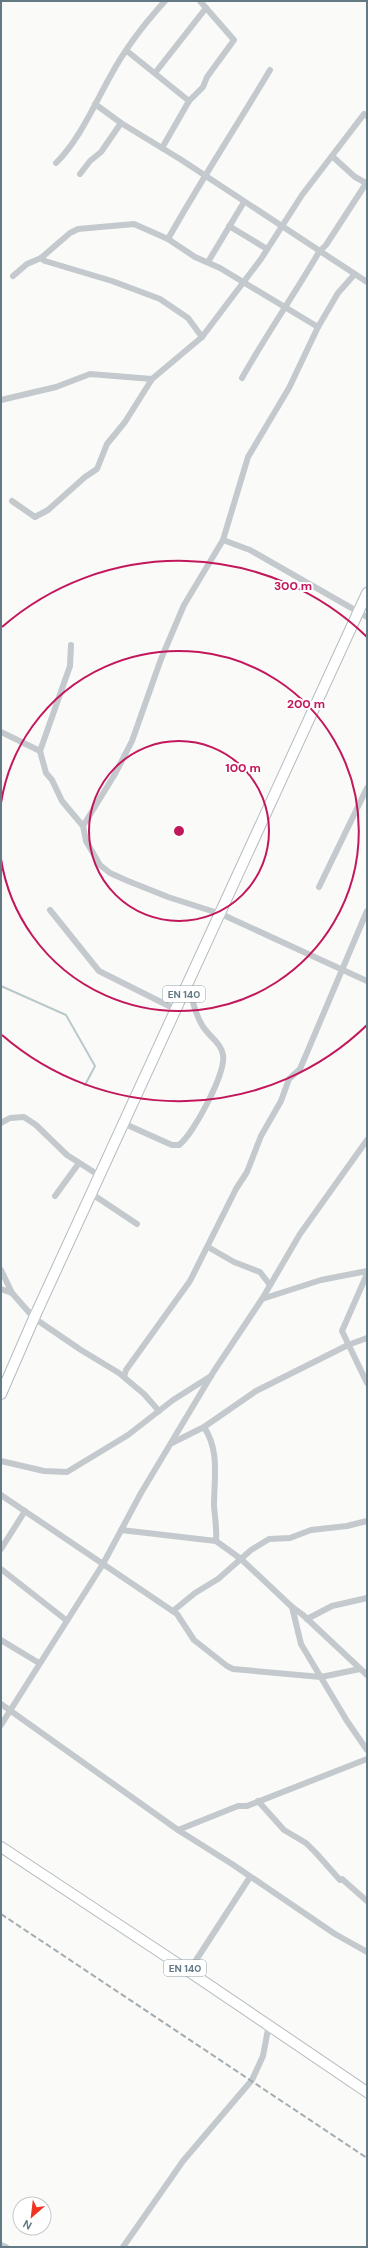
<svg xmlns="http://www.w3.org/2000/svg" width="368" height="2248" font-family="'DM Sans',sans-serif">
	<style>
		.lines { fill: none; stroke-linecap: round; stroke-linejoin: round }
		.stream { stroke: #b9c9cb; stroke-width: 2 }
		.primary-casing { stroke: #b4bcbf; stroke-width: 12 }
		.minor { stroke: #c3c9cc; stroke-width: 6 }
		.primary { stroke: #fff; stroke-width: 10 }
		.rail { stroke: #a2acb1; stroke-width: 2; stroke-dasharray: 6 3; stroke-linecap: butt }
		.ring { fill: none; stroke: #c2185b; stroke-width: 2 }
		.labels { text-anchor: middle; dominant-baseline: central; stroke-width: 4; stroke-linejoin: round; paint-order: stroke }
		.shield { fill: #fff; stroke: #92a2aa; stroke-width: 1 }
		.shield-label { font-size: 10px; font-weight: bold; fill: #637a85 }
		.centre { fill: #c2185b; stroke: #fff; stroke-width: 2 }
		.ring-label { font-size: 12px; text-anchor: middle; font-weight: bold; fill: #c2185b; stroke: #fff; stroke-width: 4; stroke-linejoin: round; paint-order: stroke }
	</style>
	<rect width="100%" height="100%" fill="#fafaf8"/>
	<g class="lines">
		<polyline class="stream" points="1,986 66,1015 95,1066 85,1085"/>
		<g class="primary-casing">
			<g id="primary">
				<polyline points="1,1394 34,1318 367,593"/>
				<polyline points="1,1847 178,1964 367,2092"/>
			</g>
		</g>
		<g class="minor">
			<polyline points="127,51 189,101"/>
			<polyline points="155,73 206,8"/>
			<polyline points="95,104 121,123 180,159 367,282"/>
			<polyline points="162,148 189,101 203,87 207,77 234,40 200,1"/>
			<polyline points="332,156 355,177 366,183"/>
			<path d="M56,163c24,-24 38,-58 55,-88 14,-26 34,-52 54,-74"/>
			<polyline points="80,174 90,161 101,152 121,123"/>
			<polyline points="229,226 267,249"/>
			<path d="M168,239c32,-57 68,-112 102,-169"/>
			<polyline points="41,258 45,261 112,281 160,299 188,318 202,337"/>
			<polyline points="208,262 244,202"/>
			<polyline points="13,276 27,264 41,258 70,233 78,229 134,224 168,239 195,257 220,268 318,327"/>
			<path d="M242,378c24,-43 52,-83 77,-126l7,-7 41,-63"/>
			<polyline points="1,400 56,387 90,374 152,379"/>
			<polyline points="12,501 35,517 48,510 85,477 97,469 107,444 125,422 152,379 202,337 261,259 302,195 364,114 367,116"/>
			<polyline points="223,540 250,550 367,617"/>
			<polyline points="71,645 70,666 40,751 46,773 52,780 62,801 83,826 86,841 100,865 110,873 128,881 168,897 221,914 367,981"/>
			<polyline points="1,732 40,751"/>
			<polyline points="83,826 115,774 132,741 161,659 184,605 223,540 248,457 289,388 318,327 338,293 354,275"/>
			<polyline points="319,887 367,788"/>
			<polyline points="50,910 99,971 177,1010"/>
			<polyline points="1,1123 10,1118 24,1117 36,1125 67,1155 100,1176"/>
			<path d="M125,1124l47,21h7c14,-10 47,-72 44,-90 -2,-13 -15,-19 -21,-30 -7,-12 -10,-26 -13,-40"/>
			<polyline points="92,1194 137,1224"/>
			<polyline points="55,1196 79,1163"/>
			<polyline points="208,1247 234,1262 260,1272 270,1285"/>
			<polyline points="1,1270 12,1293 34,1318 81,1350 119,1373 144,1394 159,1411"/>
			<polyline points="367,1274 342,1331 367,1383"/>
			<polyline points="1,1289 12,1293"/>
			<polyline points="262,1299 321,1280 367,1271"/>
			<polyline points="124,1377 126,1370 190,1281 236,1189 247,1172 261,1136 281,1101 289,1079 300,1069 367,911"/>
			<path d="M204,1427c16,24 10,51 10,79 1,12 3,23 2,35"/>
			<polyline points="172,1443 204,1427 256,1391 348,1345 367,1338"/>
			<polyline points="1,1461 44,1471 67,1472 128,1435 173,1400 211,1376"/>
			<polyline points="1,1495 177,1614 194,1640 227,1666 233,1669 321,1677 360,1669"/>
			<polyline points="121,1530 216,1541 241,1559 292,1607 301,1644 347,1721 367,1750"/>
			<polyline points="1,1549 25,1511"/>
			<polyline points="1,1569 66,1620"/>
			<polyline points="292,1607 303,1615 367,1675"/>
			<polyline points="173,1611 195,1593 218,1579 251,1550 269,1539 290,1538 311,1530 347,1526 367,1521"/>
			<polyline points="307,1619 332,1606 367,1598"/>
			<polyline points="1,1640 39,1663"/>
			<polyline points="1,1704 178,1830 232,1864 335,1934 367,1952"/>
			<polyline points="1,1725 103,1564 141,1493 214,1371 262,1299 300,1234 367,1140"/>
			<polyline points="258,1801 284,1830 306,1843 316,1853 340,1880 342,1879 367,1901"/>
			<polyline points="178,1830 238,1806 247,1806 367,1759"/>
			<polyline points="189,1971 250,1877"/>
			<polyline points="1,2245 6,2247"/>
			<polyline points="123,2247 183,2161 252,2080 263,2056 269,2024"/>
		</g>
		<use href="#primary" class="primary"/>
		<polyline class="rail" points="1,1914 367,2158"/>
	</g>
	<g class="ring">
		<circle cx="179" cy="831" r="90"/>
		<path d="M1 803A180 180 0 1 1 1 859"/>
		<path d="M367 1025A270 270 0 0 1 2 1035M2 627A270 270 0 0 1 367 637"/>
	</g>
	<g class="labels">
		<g class="shield">
			<rect x="163" y="986" width="42" height="16" rx="3"/>
			<rect x="164" y="1960" width="42" height="16" rx="3"/>
		</g>
		<g class="shield-label">
			<text x="184" y="994">EN 140</text>
			<text x="185" y="1968">EN 140</text>
		</g>
	</g>
	<circle cx="179" cy="831" r="6" class="centre"/>
	<g class="ring-label">
		<text x="293" y="590">300 m</text>
		<text x="306" y="708">200 m</text>
		<text x="243" y="772">100 m</text>
	</g>
	<rect width="368" height="2248" fill="none" stroke="#637a85" stroke-width="4"/>
	<g transform="translate(32 2216) rotate(208)"><circle r="19" fill="#ffffff" stroke="#c1cace"/>
	<path d="M0-3L7 15L0 10L-7 15Z" fill="#ef3623"/>
	<text y="-6" font-size="11" font-weight="bold" text-anchor="middle" fill="#637a85">N</text>
	</g>
</svg>
